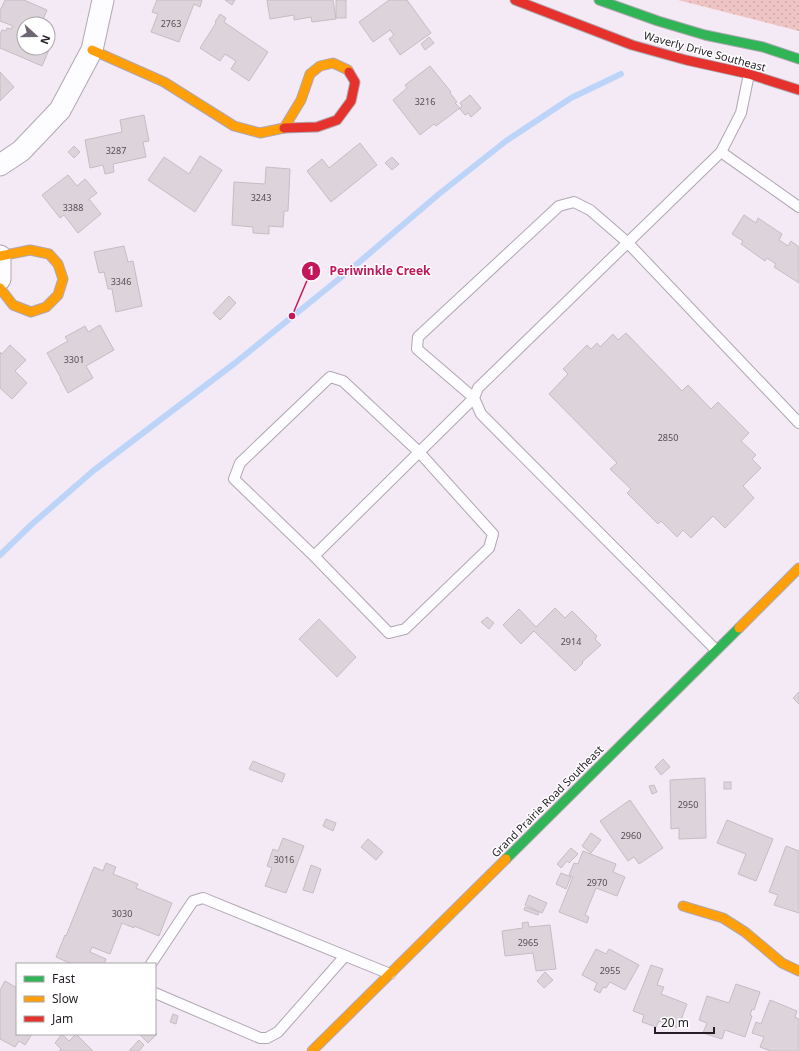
<svg xmlns="http://www.w3.org/2000/svg" width="799" height="1051" font-family="'Noto Sans',sans-serif">
	<style>
		.grass { fill: url(#grass-dots) }
		.lines { fill: none; stroke-linecap: round; stroke-linejoin: round }
		.stream { stroke: #bdd4f9; stroke-width: 6 }
		.building { fill: #ddd3da; stroke: #c6bcc3 }
		.lane-casing { stroke: #afa7b1; stroke-width: 12 }
		.street-casing { stroke: #afa7b1; stroke-width: 23 }
		.fast-casing { stroke: #afa7b1; stroke-width: 11 }
		.slow-casing { stroke: #afa7b1; stroke-width: 11 }
		.jam-casing { stroke: #afa7b1; stroke-width: 11 }
		.lane { stroke: #fdfcfe; stroke-width: 10 }
		.street { stroke: #fdfcfe; stroke-width: 21 }
		.fast { stroke: #30b455; stroke-width: 9 }
		.slow { stroke: #ff9f0a; stroke-width: 9 }
		.jam { stroke: #e5322d; stroke-width: 9 }
		.labels { text-anchor: middle; dominant-baseline: central; stroke-width: 3; stroke-linejoin: round; paint-order: stroke }
		.number-label { font-size: 9px; fill: #554d55 }
		.street-label { font-size: 11px; fill: #251e26; stroke: #fff }
		.leader { fill: none; stroke: #c2185b; stroke-width: 1.5 }
		.callout-dot { fill: #c2185b; stroke: #fff; stroke-width: 1.5 }
		.mark-label { font-size: 12px; text-anchor: middle; font-weight: bold; fill: #fff }
		.callout-label { font-size: 12px; text-anchor: middle; font-weight: bold; fill: #c2185b; stroke: #fff; stroke-width: 3; stroke-linejoin: round; paint-order: stroke }
	</style>
	<defs>
		<pattern id="grass-dots" width="8" height="8" patternUnits="userSpaceOnUse"><rect width="8" height="8" fill="#efc4c4"/><path d="M2 2h.1M6 6h.1" fill="none" stroke="#cda8a8" stroke-width="1.8" stroke-linecap="round"/></pattern>
	</defs>
	<rect width="100%" height="100%" fill="#f4eaf6"/>
	<polygon class="grass" points="678,0 799,0 799,31"/>
	<g class="lines">
		<polyline class="stream" points="0,555 31,525 93,471 235,363 350,270 439,194 506,141 571,98 621,74"/>
	</g>
	<g class="building">
		<polygon points="5,0 24,0 47,10 41,24 24,24 24,48 48,48 48,41 52,43 42,66 0,48 0,34 2,30 6,31 7,28 11,29 13,26 0,21 0,11"/>
		<polygon points="157,0 202,0 200,7 194,4 179,42 151,32 158,14 152,12"/>
		<polygon points="225,0 235,0 232,5"/>
		<polygon points="267,0 333,0 336,19 312,22 311,17 294,20 294,15 270,19"/>
		<rect x="336" y="0" width="10" height="18"/>
		<polygon points="389,0 407,0 431,33 400,55 389,39 394,35 390,30 373,42 359,22"/>
		<polygon points="220,14 226,18 224,22 268,52 249,81 231,69 236,61 225,54 220,61 200,48 216,23 215,22"/>
		<polygon points="429,37 434,43 425,50 421,44"/>
		<polygon points="430,66 451,92 450,93 457,102 455,103 460,108 436,126 434,124 420,135 393,100 407,88 405,85"/>
		<polygon points="0,72 14,87 0,101"/>
		<polygon points="470,95 481,108 471,117 468,113 465,115 460,109 462,106 460,103"/>
		<polygon points="144,115 149,141 143,142 146,157 113,164 114,172 105,174 103,165 90,168 85,140 122,132 120,120"/>
		<polygon points="360,143 377,165 331,202 307,171 322,159 329,168"/>
		<polygon points="74,146 80,152 74,158 68,152"/>
		<polygon points="200,156 222,170 195,212 148,180 164,157 189,174"/>
		<polygon points="392,157 399,164 392,170 385,163"/>
		<polygon points="266,167 290,169 288,211 284,211 283,227 269,226 269,234 253,233 253,227 232,225 234,182 265,184"/>
		<polygon points="68,175 77,186 85,179 97,193 89,199 101,214 78,233 64,215 60,218 42,195"/>
		<polygon points="744,215 756,223 758,218 782,234 779,240 788,246 791,241 799,247 799,283 774,267 776,264 767,258 765,261 741,244 743,241 732,234"/>
		<polygon points="124,246 128,262 133,261 142,306 116,312 112,289 108,289 104,272 99,273 94,252"/>
		<polygon points="229,296 236,303 220,320 213,313"/>
		<polygon points="100,325 114,350 86,366 93,378 68,393 60,378 61,378 47,353 68,341 65,337 85,326 88,332"/>
		<polygon points="626,333 682,391 688,385 711,409 718,402 749,433 741,441 756,455 752,459 761,468 743,486 754,498 725,528 713,516 691,538 683,530 677,537 661,521 658,524 627,493 631,489 610,469 617,463 549,394 568,374 563,369 587,345 591,349 597,343 600,347 613,334 618,340"/>
		<polygon points="10,345 26,360 15,371 27,383 12,399 0,388 0,352 2,354"/>
		<polygon points="555,608 565,618 572,611 597,636 595,639 601,645 582,662 583,663 575,671 534,631 521,644 503,625 519,609 536,627"/>
		<polygon points="487,617 494,623 489,629 481,622"/>
		<polygon points="319,619 356,657 337,677 299,639"/>
		<polygon points="799,692 799,704 793,698"/>
		<polygon points="663,759 670,767 661,775 655,767"/>
		<polygon points="253,761 285,774 282,782 249,769"/>
		<polygon points="705,778 706,838 679,839 679,828 671,829 670,780"/>
		<rect x="724" y="782" width="7" height="7"/>
		<polygon points="654,785 657,792 652,794 649,786"/>
		<polygon points="630,800 663,848 639,864 634,857 628,861 600,821"/>
		<polygon points="326,819 336,823 333,831 323,826"/>
		<polygon points="727,820 773,839 756,881 738,874 746,854 717,843"/>
		<polygon points="591,833 601,840 591,853 582,846"/>
		<polygon points="283,838 304,846 286,893 265,886 272,868 267,866 273,849 278,851"/>
		<polygon points="368,839 383,852 376,860 361,847"/>
		<polygon points="786,846 799,851 799,913 774,905 778,895 769,892"/>
		<polygon points="571,848 578,854 569,863 567,861 561,868 557,864"/>
		<polygon points="583,851 616,864 613,872 625,877 617,896 596,888 585,915 589,917 587,923 559,912 573,877 569,875 574,863 578,864"/>
		<polygon points="106,863 116,867 113,874 138,884 136,888 172,903 159,936 134,926 134,928 122,923 110,954 92,947 90,952 106,959 104,964 72,964 56,957 65,935 66,936 94,867 103,871"/>
		<polygon points="311,865 321,869 313,893 303,890"/>
		<polygon points="561,873 571,877 566,889 556,884"/>
		<polygon points="529,895 547,903 542,913 525,905"/>
		<polygon points="525,907 539,912 538,915 524,910"/>
		<polygon points="528,922 529,927 550,925 556,969 536,971 533,953 505,956 502,931 523,928 522,923"/>
		<polygon points="596,949 606,954 609,949 639,965 625,990 610,982 606,988 603,987 600,993 594,990 597,983 582,975"/>
		<polygon points="651,965 663,969 657,985 664,987 661,994 687,1004 678,1028 659,1021 656,1027 642,1022 644,1015 633,1011"/>
		<polygon points="545,972 553,980 544,988 537,981"/>
		<polygon points="5,981 17,988 17,1034 32,1034 25,1045 19,1041 15,1047 0,1039 0,990"/>
		<polygon points="736,984 760,992 754,1010 752,1009 750,1015 752,1016 745,1037 725,1030 722,1039 703,1033 707,1023 699,1020 707,996 729,1003"/>
		<polygon points="770,1000 797,1011 795,1017 799,1019 799,1051 771,1051 760,1047 764,1037 752,1033 756,1022 761,1024"/>
		<polygon points="173,1014 178,1016 176,1024 170,1022"/>
		<polygon points="155,1032 157,1034 148,1043 139,1034 155,1034"/>
		<polygon points="62,1034 69,1041 76,1034 93,1051 59,1051 61,1049 55,1043"/>
		<polygon points="139,1040 144,1045 139,1051 129,1051"/>
	</g>
	<g class="lines">
		<g class="lane-casing">
			<g id="lane">
				<polyline points="721,152 799,207"/>
				<polyline points="314,556 234,479 240,463 330,377 343,381 419,452 493,534 489,548 405,629 389,633 314,556 474,398 417,349 418,337 559,206 574,202 590,210 627,242 799,423"/>
				<polyline points="716,650 481,414 474,398 478,388 721,152 741,113 749,74"/>
				<polyline points="151,964 193,901 203,898 390,974"/>
				<polyline points="155,993 260,1038 267,1038 278,1032 345,956"/>
			</g>
		</g>
		<g class="street-casing">
			<g id="street">
				<polyline points="0,165 21,151 60,110 92,50 103,0"/>
				<polyline points="0,279 0,256"/>
			</g>
		</g>
		<g class="fast-casing">
			<g id="fast">
				<polyline points="599,0 658,21 705,35 763,47 799,59"/>
				<polyline points="506,859 739,628"/>
			</g>
		</g>
		<g class="slow-casing">
			<g id="slow">
				<polyline points="92,50 164,82 234,126 260,133 284,128 301,100 310,74 320,66 333,63 348,70 349,72"/>
				<polyline points="0,256 30,250 49,254 58,264 63,279 58,295 46,307 31,312 13,305 0,288"/>
				<polyline points="739,628 799,568"/>
				<polyline points="683,906 723,918 745,932 782,963 799,971"/>
				<polyline points="312,1051 506,859"/>
			</g>
		</g>
		<g class="jam-casing">
			<g id="jam">
				<polyline points="515,0 632,45 686,60 749,74 799,90"/>
				<polyline points="284,128 317,127 337,120 351,101 355,82 349,72"/>
			</g>
		</g>
		<use href="#lane" class="lane"/>
		<use href="#street" class="street"/>
		<use href="#fast" class="fast"/>
		<use href="#slow" class="slow"/>
		<use href="#jam" class="jam"/>
	</g>
	<g class="labels">
		<g class="number-label">
			<text x="171" y="23">2763</text>
			<text x="425" y="101">3216</text>
			<text x="116" y="150">3287</text>
			<text x="261" y="197">3243</text>
			<text x="73" y="207">3388</text>
			<text x="121" y="281">3346</text>
			<text x="74" y="359">3301</text>
			<text x="668" y="437">2850</text>
			<text x="571" y="641">2914</text>
			<text x="688" y="804">2950</text>
			<text x="631" y="835">2960</text>
			<text x="284" y="859">3016</text>
			<text x="597" y="882">2970</text>
			<text x="122" y="913">3030</text>
			<text x="528" y="942">2965</text>
			<text x="610" y="970">2955</text>
		</g>
		<g class="street-label">
			<text transform="translate(705 51) rotate(15)">Waverly Drive Southeast</text>
			<text transform="translate(547 801) rotate(-45)">Grand Prairie Road Southeast</text>
		</g>
	</g>
	<path class="leader" d="M292 316L311 271"/>
	<g class="callout-dot">
		<circle cx="292" cy="316" r="4"/>
		<circle cx="311" cy="271" r="10"/>
	</g>
	<g class="mark-label">
		<text x="311" y="275">1</text>
	</g>
	<g class="callout-label">
		<text x="380" y="275">Periwinkle Creek</text>
	</g>
	<rect x="16" y="963" width="140" height="72" fill="#ffffff" stroke="#a8a5a8"/>
	<rect x="24" y="976" width="20" height="6" fill="#30b455" stroke="#a8a5a8"/>
	<text x="52" y="983" font-size="12" fill="#251e26">Fast</text>
	<rect x="24" y="996" width="20" height="6" fill="#ff9f0a" stroke="#a8a5a8"/>
	<text x="52" y="1003" font-size="12" fill="#251e26">Slow</text>
	<rect x="24" y="1016" width="20" height="6" fill="#e5322d" stroke="#a8a5a8"/>
	<text x="52" y="1023" font-size="12" fill="#251e26">Jam</text>
	<g transform="translate(36 36) rotate(111)"><circle r="19" fill="#ffffff" stroke="#a8a5a8"/>
	<path d="M0-3L7 15L0 10L-7 15Z" fill="#6d656f"/>
	<text y="-6" font-size="11" font-weight="bold" text-anchor="middle" fill="#251e26">N</text>
	</g>
	<path d="M655 1027v6h59v-6" fill="none" stroke="#251e26" stroke-width="2"/>
	<text x="661" y="1027" font-size="12" fill="#251e26" stroke="#ffffff" stroke-width="3" paint-order="stroke">20 m</text>
</svg>
